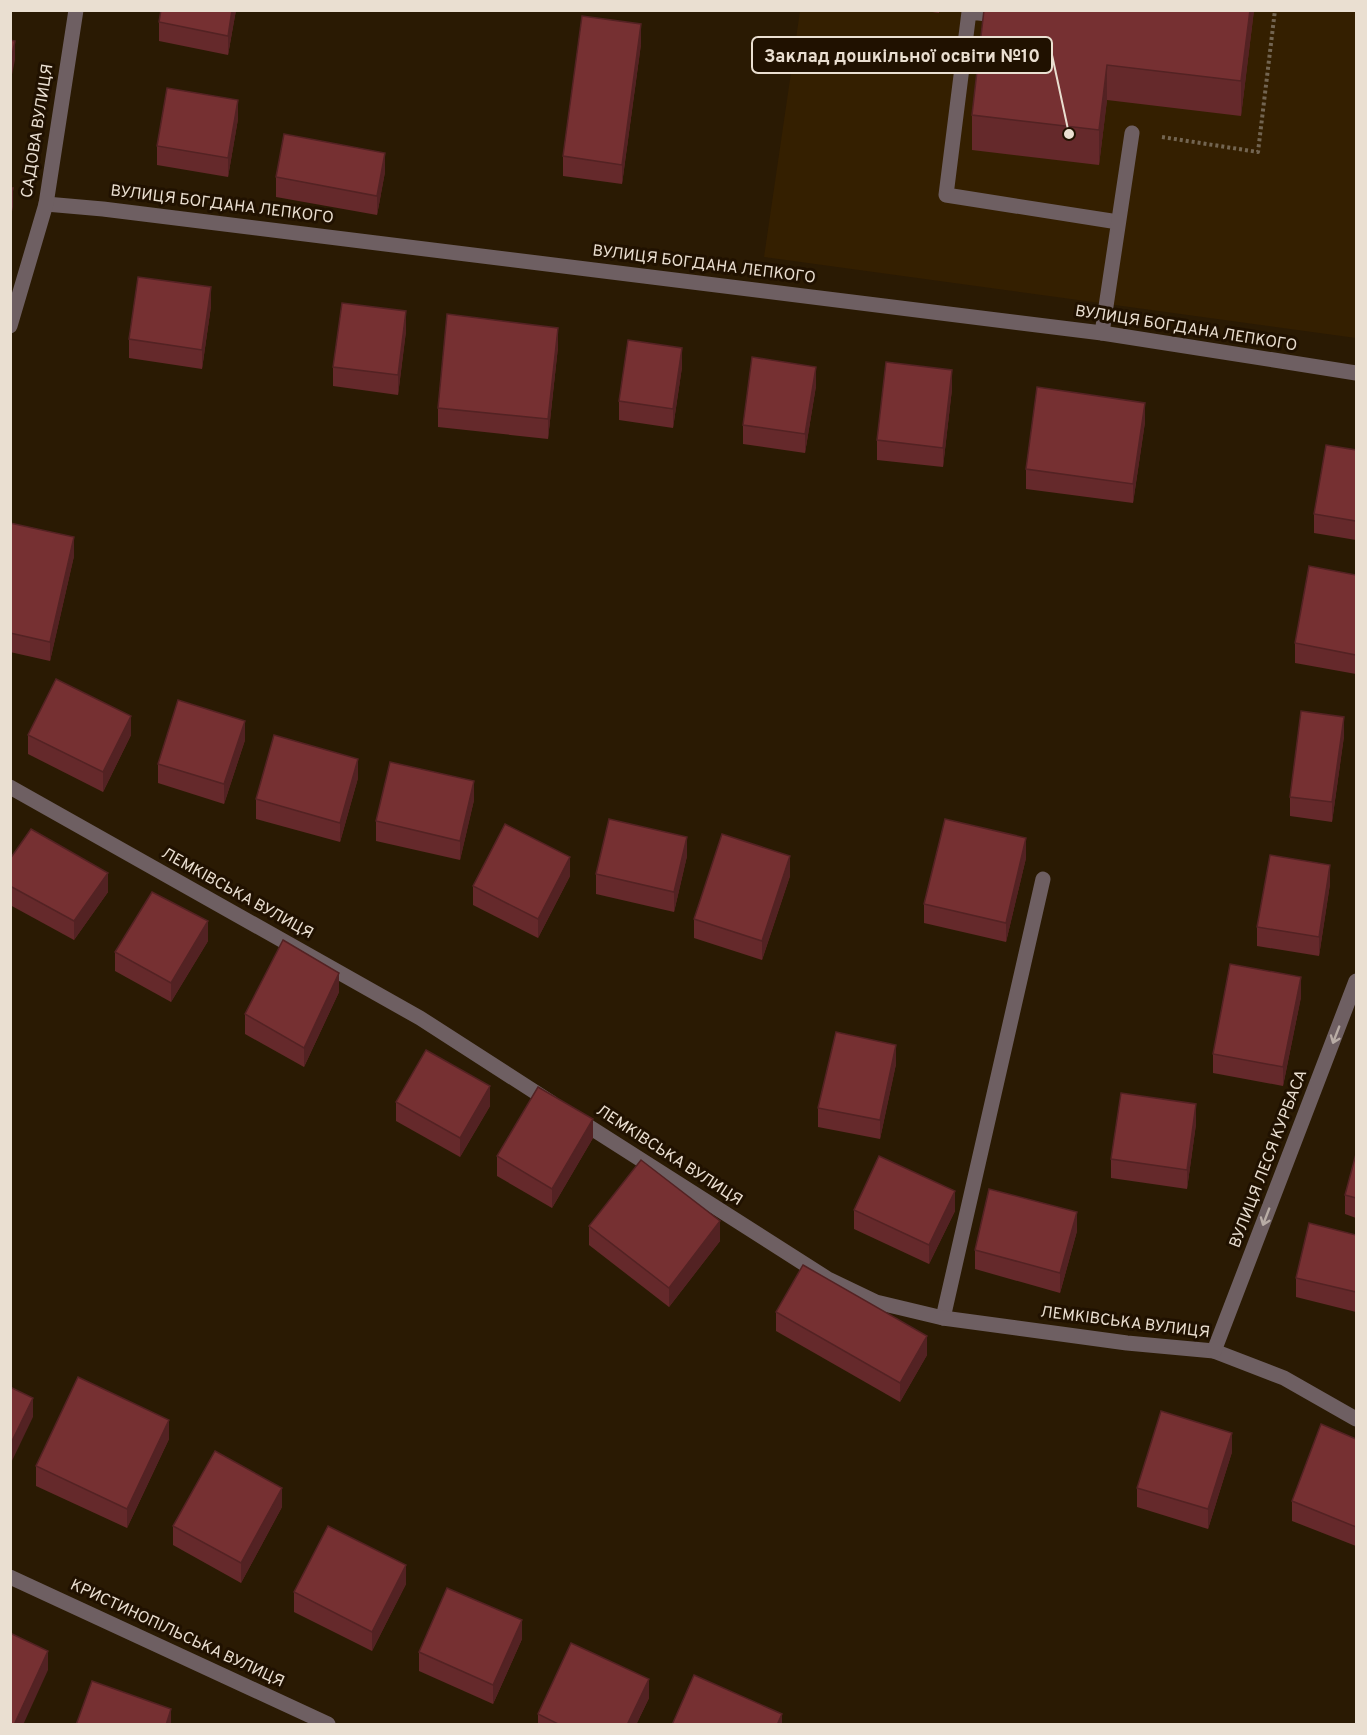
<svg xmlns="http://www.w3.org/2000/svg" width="1367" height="1735" font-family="Overpass,sans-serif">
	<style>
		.built { fill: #341f00 }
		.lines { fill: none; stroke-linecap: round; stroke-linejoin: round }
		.path { stroke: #736551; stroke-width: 4; stroke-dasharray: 3 3; stroke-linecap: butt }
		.service { stroke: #6e5f62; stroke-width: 15 }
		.minor { stroke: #6e5f62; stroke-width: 15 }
		.wall { fill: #65292b }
		.shaded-wall { fill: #532223 }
		.building { fill: #763032; stroke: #532223; stroke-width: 1.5 }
		.oneway { stroke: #b8aca5 }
		.labels { text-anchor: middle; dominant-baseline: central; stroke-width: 6; stroke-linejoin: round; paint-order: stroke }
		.street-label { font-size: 16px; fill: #eadfd1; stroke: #201100 }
		.leader { fill: none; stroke: #eadfd1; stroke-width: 2 }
		.callout-dot { fill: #eadfd1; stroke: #201100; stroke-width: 2 }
		.callout { fill: #201100; stroke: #eadfd1; stroke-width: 2 }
		.callout-label { font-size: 18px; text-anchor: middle; font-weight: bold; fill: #eadfd1 }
	</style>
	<rect width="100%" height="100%" fill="#2a1a03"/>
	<polygon class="built" points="800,11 1356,11 1356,338 764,257"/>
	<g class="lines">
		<polyline class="path" points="1162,137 1258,152 1275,10"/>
		<g class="service">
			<polyline points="1016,10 1015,17 969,12 946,195 1118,222"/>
			<polyline points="1102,333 1132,133"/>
			<polyline points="943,1318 1043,879"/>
		</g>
		<g class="minor">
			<polyline points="46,204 103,209 1102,333 1356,373"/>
			<polyline points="10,326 46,204 76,10"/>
			<polyline points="10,787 420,1018 552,1103"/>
			<polyline points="577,1119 828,1279 876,1302 943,1318 1127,1343 1214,1351 1284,1378 1356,1419"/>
			<polyline points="1214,1351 1356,981"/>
			<polyline points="10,1577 328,1724"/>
		</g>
	</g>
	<g class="wall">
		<polygon points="236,10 228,55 159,41 159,22"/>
		<polygon points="919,10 939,10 939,13"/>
		<polygon points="984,10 1254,10 1241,116 1107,100 1099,165 972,150 972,115"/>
		<polygon points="641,44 622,184 563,176 563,156"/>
		<polygon points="238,119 228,177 157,165 157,146"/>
		<polygon points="385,172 377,215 276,197 276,177"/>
		<polygon points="211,306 202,369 129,358 129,339"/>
		<polygon points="406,331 398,395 333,386 333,367"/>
		<polygon points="558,347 548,439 438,427 438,408"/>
		<polygon points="682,367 673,428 619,420 619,401"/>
		<polygon points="816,386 805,453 743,444 743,425"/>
		<polygon points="952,389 943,467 877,460 877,440"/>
		<polygon points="1145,422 1133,503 1026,489 1026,469"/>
		<polygon points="1356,450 1356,540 1314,533 1314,514"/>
		<polygon points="10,523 74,556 50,661 10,652"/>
		<polygon points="1356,575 1356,674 1295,663 1295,643"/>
		<polygon points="28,735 131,735 103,792 28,754"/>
		<polygon points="1344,736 1332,822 1290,816 1290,797"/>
		<polygon points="245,740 224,804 158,783 158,764"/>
		<polygon points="358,778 340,842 256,819 256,799"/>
		<polygon points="474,800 460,860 376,841 376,821"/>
		<polygon points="687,856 674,912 596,894 596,874"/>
		<polygon points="1026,858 1006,942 924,923 924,904"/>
		<polygon points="10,859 108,892 74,940 10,905"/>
		<polygon points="570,876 538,938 473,905 473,886"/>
		<polygon points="790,876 762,960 694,938 694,919"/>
		<polygon points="1330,884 1319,956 1257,946 1257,927"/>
		<polygon points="208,941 171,1002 115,971 115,952"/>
		<polygon points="339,992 304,1067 245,1034 245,1014"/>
		<polygon points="1301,997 1283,1086 1213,1073 1213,1054"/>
		<polygon points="896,1064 880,1139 818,1127 818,1108"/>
		<polygon points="396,1102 490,1106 460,1157 396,1121"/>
		<polygon points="1196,1124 1187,1189 1111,1178 1111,1159"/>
		<polygon points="593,1138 552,1208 497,1176 497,1156"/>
		<polygon points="1356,1154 1356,1218 1345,1214 1345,1195"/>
		<polygon points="854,1210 955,1211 929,1264 854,1229"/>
		<polygon points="589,1226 720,1241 669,1307 589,1245"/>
		<polygon points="1077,1231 1060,1293 975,1269 975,1250"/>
		<polygon points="1356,1235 1356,1312 1296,1297 1296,1278"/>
		<polygon points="776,1312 927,1355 900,1402 776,1331"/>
		<polygon points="169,1439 127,1528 36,1486 36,1466"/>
		<polygon points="1356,1439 1356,1546 1292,1521 1292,1501"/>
		<polygon points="1232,1452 1208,1529 1137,1507 1137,1488"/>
		<polygon points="282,1507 241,1583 173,1545 173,1526"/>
		<polygon points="406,1584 372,1651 294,1612 294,1592"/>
		<polygon points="522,1639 493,1704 419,1671 419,1652"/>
		<polygon points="649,1698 636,1725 538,1725 538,1714"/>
	</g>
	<g class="shaded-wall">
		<polygon points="232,10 236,10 228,55 228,36"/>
		<polygon points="1250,10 1254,10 1241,116 1241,81"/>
		<polygon points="641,24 641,44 622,184 622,165"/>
		<polygon points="15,41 15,60 10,84 10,65"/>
		<polygon points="1107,65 1107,100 1099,165 1099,130"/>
		<polygon points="238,100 238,119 228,177 228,158"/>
		<polygon points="385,153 385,172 377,215 377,196"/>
		<polygon points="13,188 13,207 10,221 10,201"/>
		<polygon points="211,287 211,306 202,369 202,350"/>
		<polygon points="406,311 406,331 398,395 398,375"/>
		<polygon points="558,328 558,347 548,439 548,419"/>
		<polygon points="682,348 682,367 673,428 673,409"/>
		<polygon points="816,367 816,386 805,453 805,434"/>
		<polygon points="952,370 952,389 943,467 943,448"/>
		<polygon points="1145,403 1145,422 1133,503 1133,484"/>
		<polygon points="74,537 74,556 50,661 50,642"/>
		<polygon points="131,716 131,735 103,792 103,772"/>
		<polygon points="1344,717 1344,736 1332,822 1332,802"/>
		<polygon points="245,721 245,740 224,804 224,784"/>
		<polygon points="358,759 358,778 340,842 340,823"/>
		<polygon points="474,781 474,800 460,860 460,841"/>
		<polygon points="687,837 687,856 674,912 674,892"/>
		<polygon points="1026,838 1026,858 1006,942 1006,923"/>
		<polygon points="790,856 790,876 762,960 762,941"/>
		<polygon points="570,857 570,876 538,938 538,919"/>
		<polygon points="1330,865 1330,884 1319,956 1319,937"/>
		<polygon points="108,873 108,892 74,940 74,921"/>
		<polygon points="208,921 208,941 171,1002 171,983"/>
		<polygon points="339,973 339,992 304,1067 304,1048"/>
		<polygon points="1301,977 1301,997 1283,1086 1283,1067"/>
		<polygon points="896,1045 896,1064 880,1139 880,1120"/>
		<polygon points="490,1086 490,1106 460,1157 460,1138"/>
		<polygon points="1196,1104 1196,1124 1187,1189 1187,1170"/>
		<polygon points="593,1119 593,1138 552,1208 552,1189"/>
		<polygon points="955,1191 955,1211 929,1264 929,1245"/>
		<polygon points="1077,1212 1077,1231 1060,1293 1060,1273"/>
		<polygon points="720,1221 720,1241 669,1307 669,1288"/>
		<polygon points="927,1336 927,1355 900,1402 900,1383"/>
		<polygon points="33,1398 33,1417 10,1465 10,1445"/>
		<polygon points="169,1420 169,1439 127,1528 127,1509"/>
		<polygon points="1232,1433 1232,1452 1208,1529 1208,1509"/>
		<polygon points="282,1488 282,1507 241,1583 241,1563"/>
		<polygon points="406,1565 406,1584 372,1651 372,1632"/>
		<polygon points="522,1620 522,1639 493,1704 493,1685"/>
		<polygon points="48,1651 48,1670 23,1725 14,1725"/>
		<polygon points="649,1679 649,1698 636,1725 627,1725"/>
		<polygon points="171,1709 171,1725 166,1725"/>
		<polygon points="782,1714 782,1725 777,1725"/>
	</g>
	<g class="building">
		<polygon points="161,10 232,10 228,36 159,22"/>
		<polygon points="984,10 1250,10 1241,81 1107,65 1099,130 972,115"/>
		<polygon points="582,16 641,24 622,165 563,156"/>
		<polygon points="10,40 15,41 10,65"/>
		<polygon points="167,88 238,100 228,158 157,146"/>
		<polygon points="284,134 385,153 377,196 276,177"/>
		<polygon points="10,188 13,188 10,201"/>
		<polygon points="138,277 211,287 202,350 129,339"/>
		<polygon points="342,303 406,311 398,375 333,367"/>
		<polygon points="447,314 558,328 548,419 438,408"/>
		<polygon points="628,340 682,348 673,409 619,401"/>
		<polygon points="752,357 816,367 805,434 743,425"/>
		<polygon points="886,362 952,370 943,448 877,440"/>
		<polygon points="1037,387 1145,403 1133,484 1026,469"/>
		<polygon points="1326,445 1356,450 1356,521 1314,514"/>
		<polygon points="10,523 74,537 50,642 10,633"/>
		<polygon points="1309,566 1356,575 1356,655 1295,643"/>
		<polygon points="56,679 131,716 103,772 28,735"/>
		<polygon points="178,700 245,721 224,784 158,764"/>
		<polygon points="1301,711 1344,717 1332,802 1290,797"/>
		<polygon points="274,735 358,759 340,823 256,799"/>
		<polygon points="390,762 474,781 460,841 376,821"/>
		<polygon points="609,819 687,837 674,892 596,874"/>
		<polygon points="945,819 1026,838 1006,923 924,904"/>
		<polygon points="505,824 570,857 538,919 473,886"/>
		<polygon points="31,829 108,873 74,921 10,886 10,859"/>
		<polygon points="722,834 790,856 762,941 694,919"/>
		<polygon points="1270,855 1330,865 1319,937 1257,927"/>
		<polygon points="152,892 208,921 171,983 115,952"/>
		<polygon points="283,940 339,973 304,1048 245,1014"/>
		<polygon points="1230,964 1301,977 1283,1067 1213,1054"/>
		<polygon points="836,1032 896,1045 880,1120 818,1108"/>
		<polygon points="426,1050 490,1086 460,1138 396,1102"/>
		<polygon points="538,1087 593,1119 552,1189 497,1156"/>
		<polygon points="1121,1093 1196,1104 1187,1170 1111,1159"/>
		<polygon points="1356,1154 1356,1198 1345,1195"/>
		<polygon points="879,1156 955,1191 929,1245 854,1210"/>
		<polygon points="641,1160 720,1221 669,1288 589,1226"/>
		<polygon points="989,1189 1077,1212 1060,1273 975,1250"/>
		<polygon points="1309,1223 1356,1235 1356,1292 1296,1278"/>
		<polygon points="803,1265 927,1336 900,1383 776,1312"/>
		<polygon points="78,1377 169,1420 127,1509 36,1466"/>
		<polygon points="10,1387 33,1398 10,1445"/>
		<polygon points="1161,1411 1232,1433 1208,1509 1137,1488"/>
		<polygon points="1321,1424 1356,1439 1356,1527 1292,1501"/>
		<polygon points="215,1451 282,1488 241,1563 173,1526"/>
		<polygon points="328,1526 406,1565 372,1632 294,1592"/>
		<polygon points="447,1588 522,1620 493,1685 419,1652"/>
		<polygon points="10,1633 48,1651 14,1725 10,1725"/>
		<polygon points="571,1643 649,1679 627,1725 560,1725 538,1714"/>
		<polygon points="694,1675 782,1714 777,1725 672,1725"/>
		<polygon points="92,1681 171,1709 166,1725 76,1725"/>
	</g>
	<defs><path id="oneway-shaft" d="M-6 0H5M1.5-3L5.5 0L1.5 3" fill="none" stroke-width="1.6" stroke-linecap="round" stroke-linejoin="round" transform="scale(1.5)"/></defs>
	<g class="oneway">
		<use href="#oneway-shaft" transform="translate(1336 1035) rotate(111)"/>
		<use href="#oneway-shaft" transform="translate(1266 1217) rotate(111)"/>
	</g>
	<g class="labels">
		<g class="street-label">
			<text transform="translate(38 131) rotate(-81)">САДОВА ВУЛИЦЯ</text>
			<text transform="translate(222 205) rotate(7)">ВУЛИЦЯ БОГДАНА ЛЕПКОГО</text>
			<text transform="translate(704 265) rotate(7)">ВУЛИЦЯ БОГДАНА ЛЕПКОГО</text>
			<text transform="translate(1186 329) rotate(9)">ВУЛИЦЯ БОГДАНА ЛЕПКОГО</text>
			<text transform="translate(237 894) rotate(29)">ЛЕМКІВСЬКА ВУЛИЦЯ</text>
			<text transform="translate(669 1156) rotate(33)">ЛЕМКІВСЬКА ВУЛИЦЯ</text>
			<text transform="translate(1269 1159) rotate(-69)">ВУЛИЦЯ ЛЕСЯ КУРБАСА</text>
			<text transform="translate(1125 1323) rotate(7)">ЛЕМКІВСЬКА ВУЛИЦЯ</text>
			<text transform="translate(177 1634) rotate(25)">КРИСТИНОПІЛЬСЬКА ВУЛИЦЯ</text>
		</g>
	</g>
	<path class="leader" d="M1069 134L1052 55"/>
	<circle class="callout-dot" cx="1069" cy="134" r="6"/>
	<rect class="callout" x="752" y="37" width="300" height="36" rx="6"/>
	<g class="callout-label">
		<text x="902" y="62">Заклад дошкільної освіти №10</text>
	</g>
	<rect width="1367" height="1735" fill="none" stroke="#eadfd1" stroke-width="24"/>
</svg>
